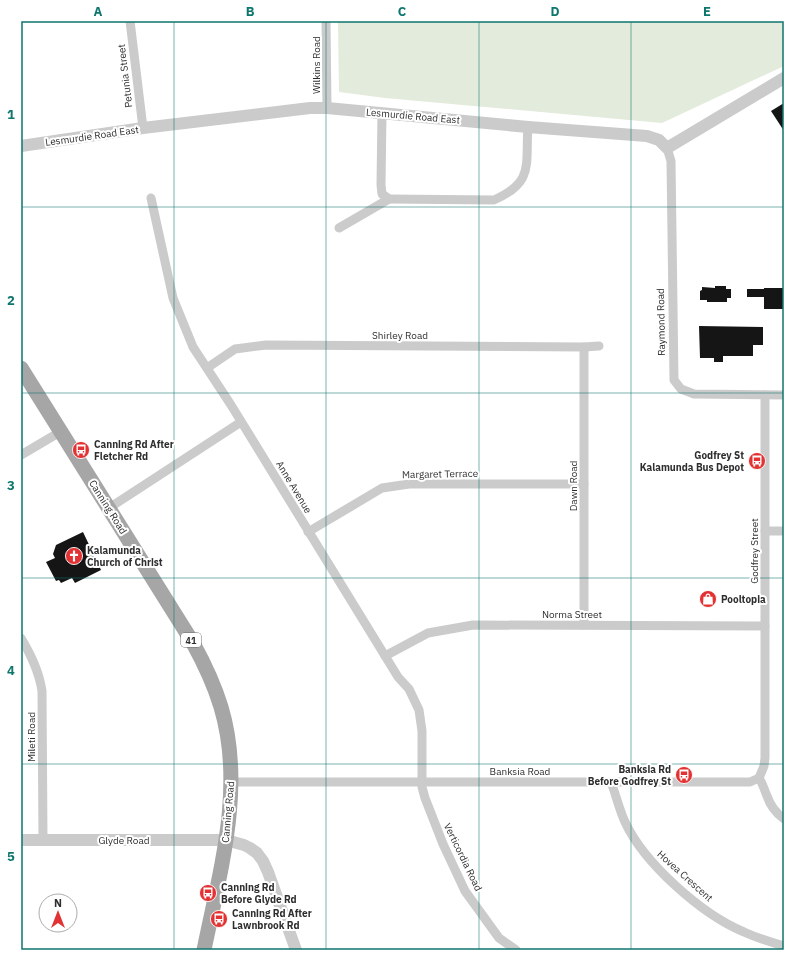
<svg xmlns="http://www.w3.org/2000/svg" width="805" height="971" font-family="'IBM Plex Sans',sans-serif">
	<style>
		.green { fill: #e3ebdc }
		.building { fill: #151515 }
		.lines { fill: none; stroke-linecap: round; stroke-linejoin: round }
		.minor { stroke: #cbcbcb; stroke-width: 9 }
		.tertiary { stroke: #cbcbcb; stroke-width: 12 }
		.primary { stroke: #a6a6a6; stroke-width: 15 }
		.grid { fill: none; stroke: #0f766e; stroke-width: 1; stroke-opacity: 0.55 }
		.labels { text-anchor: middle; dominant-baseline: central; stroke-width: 4; stroke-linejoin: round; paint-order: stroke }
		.shield { fill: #fff; stroke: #6d6d6d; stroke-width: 1 }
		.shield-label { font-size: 9px; font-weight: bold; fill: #2e2e2e }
		.street-label { font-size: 10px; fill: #2e2e2e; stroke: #fff }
		.poi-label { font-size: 10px; font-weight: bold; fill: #2e2e2e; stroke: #fff; text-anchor: start }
		.neatline { fill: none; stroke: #0f766e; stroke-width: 1.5 }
		.grid-label { font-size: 13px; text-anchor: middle; font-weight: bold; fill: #0f766e }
	</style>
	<rect width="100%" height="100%" fill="#fff"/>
	<polygon class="green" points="338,21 784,21 784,66 662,123 385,98 339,92"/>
	<g class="building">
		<polygon points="784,103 784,131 771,111"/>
		<polygon points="715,286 726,286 726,289 731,289 731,298 727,298 727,302 707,302 707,300 700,300 700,291 702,290 702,287 715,288"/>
		<polygon points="764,288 784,288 783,309 764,309 764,297 747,297 747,289 764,289"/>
		<polygon points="699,326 763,327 763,345 753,345 753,356 723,356 723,362 714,362 714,358 700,358"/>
		<polygon points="83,532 101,570 75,583 72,578 61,583 59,580 56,581 46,562 55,558 53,554 56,545"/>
	</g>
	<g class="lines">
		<g class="minor">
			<polyline points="130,21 143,128"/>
			<polyline points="326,21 327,108"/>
			<polyline points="667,148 671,161 674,380 681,389 694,394 784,395"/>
			<polyline points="151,198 173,298 193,347 231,405 398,677 409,689 419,710 422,731 422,787 425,798 443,844 465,891 499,938 516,950"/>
			<path d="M389,199l105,1c41,-18 31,-36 34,-73"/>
			<polyline points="339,228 389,199 382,194 381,185 382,113"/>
			<polyline points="584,347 584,625"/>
			<polyline points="207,368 235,349 266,345 584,347 599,346"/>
			<polyline points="21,455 60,432"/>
			<polyline points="109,508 241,422"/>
			<polyline points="765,531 784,531"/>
			<polyline points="308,532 382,488 409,484 584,484"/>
			<path d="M21,638c10,17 18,33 21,53l1,149"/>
			<polyline points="385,656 428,633 473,625 765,626"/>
			<polyline points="759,778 764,766 765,758 765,395"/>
			<path d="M759,778c4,6 5,11 8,18 3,9 9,17 17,23"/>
			<polyline points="231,782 750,782 759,778"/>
			<path d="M611,782c5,13 8,27 14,40 19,41 76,92 119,110 13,6 26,10 40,14"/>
		</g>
		<g class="tertiary">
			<polyline points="21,146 143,128 310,108 327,108 528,127 647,136 659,140 667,148 784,78"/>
			<polyline points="21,840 226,840 244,845 250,848 257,853 263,861 268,872 296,950"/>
		</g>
		<path class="primary" d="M21,368l172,275c11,20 21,41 28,64 24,80 -1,164 -17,243"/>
	</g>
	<path class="grid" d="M174,21v929M326,21v929M479,21v929M631,21v929M21,207h763M21,393h763M21,578h763M21,764h763"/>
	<defs>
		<g id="bus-disc" transform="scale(0.9)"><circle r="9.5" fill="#e33233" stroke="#fff"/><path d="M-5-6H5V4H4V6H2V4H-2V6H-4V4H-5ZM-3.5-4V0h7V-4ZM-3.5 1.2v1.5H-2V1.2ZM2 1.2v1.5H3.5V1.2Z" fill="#fff"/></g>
		<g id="church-disc" transform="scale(0.9)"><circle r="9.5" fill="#e33233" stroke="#fff"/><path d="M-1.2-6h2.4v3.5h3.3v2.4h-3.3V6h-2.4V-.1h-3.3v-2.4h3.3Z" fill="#fff"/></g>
		<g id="shop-disc" transform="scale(0.9)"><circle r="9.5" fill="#e33233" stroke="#fff"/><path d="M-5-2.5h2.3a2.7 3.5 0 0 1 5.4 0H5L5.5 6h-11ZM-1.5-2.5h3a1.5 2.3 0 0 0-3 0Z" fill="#fff"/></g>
	</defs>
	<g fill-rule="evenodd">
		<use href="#bus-disc" x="81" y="450"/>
		<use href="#bus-disc" x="757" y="461"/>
		<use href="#church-disc" x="74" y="556"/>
		<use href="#shop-disc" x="708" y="599"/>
		<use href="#bus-disc" x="684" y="775"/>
		<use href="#bus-disc" x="208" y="893"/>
		<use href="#bus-disc" x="219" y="919"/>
	</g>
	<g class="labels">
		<rect class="shield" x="181" y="633" width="20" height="14" rx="3"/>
		<g class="shield-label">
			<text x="191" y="640">41</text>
		</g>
		<g class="street-label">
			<text transform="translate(316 65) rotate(-90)">Wilkins Road</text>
			<text transform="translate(125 76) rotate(-97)">Petunia Street</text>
			<text transform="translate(413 116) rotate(5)">Lesmurdie Road East</text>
			<text transform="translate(92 136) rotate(-8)">Lesmurdie Road East</text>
			<text transform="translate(661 322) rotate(-91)">Raymond Road</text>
			<text x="400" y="335">Shirley Road</text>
			<text transform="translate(440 474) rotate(-1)">Margaret Terrace</text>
			<text transform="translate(573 486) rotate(-90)">Dawn Road</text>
			<text transform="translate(294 487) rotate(59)">Anne Avenue</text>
			<text transform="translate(108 507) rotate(58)">Canning Road</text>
			<text transform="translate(754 551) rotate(-90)">Godfrey Street</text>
			<text x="572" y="614">Norma Street</text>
			<text transform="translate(31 737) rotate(-90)">Mileti Road</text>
			<text x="520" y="771">Banksia Road</text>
			<text transform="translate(228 812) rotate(-85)">Canning Road</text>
			<text x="124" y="840">Glyde Road</text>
			<text transform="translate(463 857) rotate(64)">Verticordia Road</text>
			<text transform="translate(685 876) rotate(42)">Hovea Crescent</text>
		</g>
		<g class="poi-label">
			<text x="94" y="444">Canning Rd After<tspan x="94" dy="12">Fletcher Rd</tspan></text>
			<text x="744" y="455" text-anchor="end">Godfrey St<tspan x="744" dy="12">Kalamunda Bus Depot</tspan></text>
			<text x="87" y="550">Kalamunda<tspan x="87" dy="12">Church of Christ</tspan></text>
			<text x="721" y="599">Pooltopia</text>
			<text x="671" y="769" text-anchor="end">Banksia Rd<tspan x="671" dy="12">Before Godfrey St</tspan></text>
			<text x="221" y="887">Canning Rd<tspan x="221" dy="12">Before Glyde Rd</tspan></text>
			<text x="232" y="913">Canning Rd After<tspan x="232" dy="12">Lawnbrook Rd</tspan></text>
		</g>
	</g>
	<rect width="805" height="971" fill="none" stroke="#ffffff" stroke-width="44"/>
	<g transform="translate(58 913)"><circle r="19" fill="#ffffff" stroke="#ababab"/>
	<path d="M0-3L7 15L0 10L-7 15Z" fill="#e33233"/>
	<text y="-6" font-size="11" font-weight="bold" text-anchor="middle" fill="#2e2e2e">N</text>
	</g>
	<rect x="22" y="22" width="761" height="927" class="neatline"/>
	<g class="grid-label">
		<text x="98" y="16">A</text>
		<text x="250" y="16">B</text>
		<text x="402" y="16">C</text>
		<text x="555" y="16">D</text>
		<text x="707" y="16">E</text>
		<text x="11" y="119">1</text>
		<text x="11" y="305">2</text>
		<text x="11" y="490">3</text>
		<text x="11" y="675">4</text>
		<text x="11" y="861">5</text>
	</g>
</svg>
